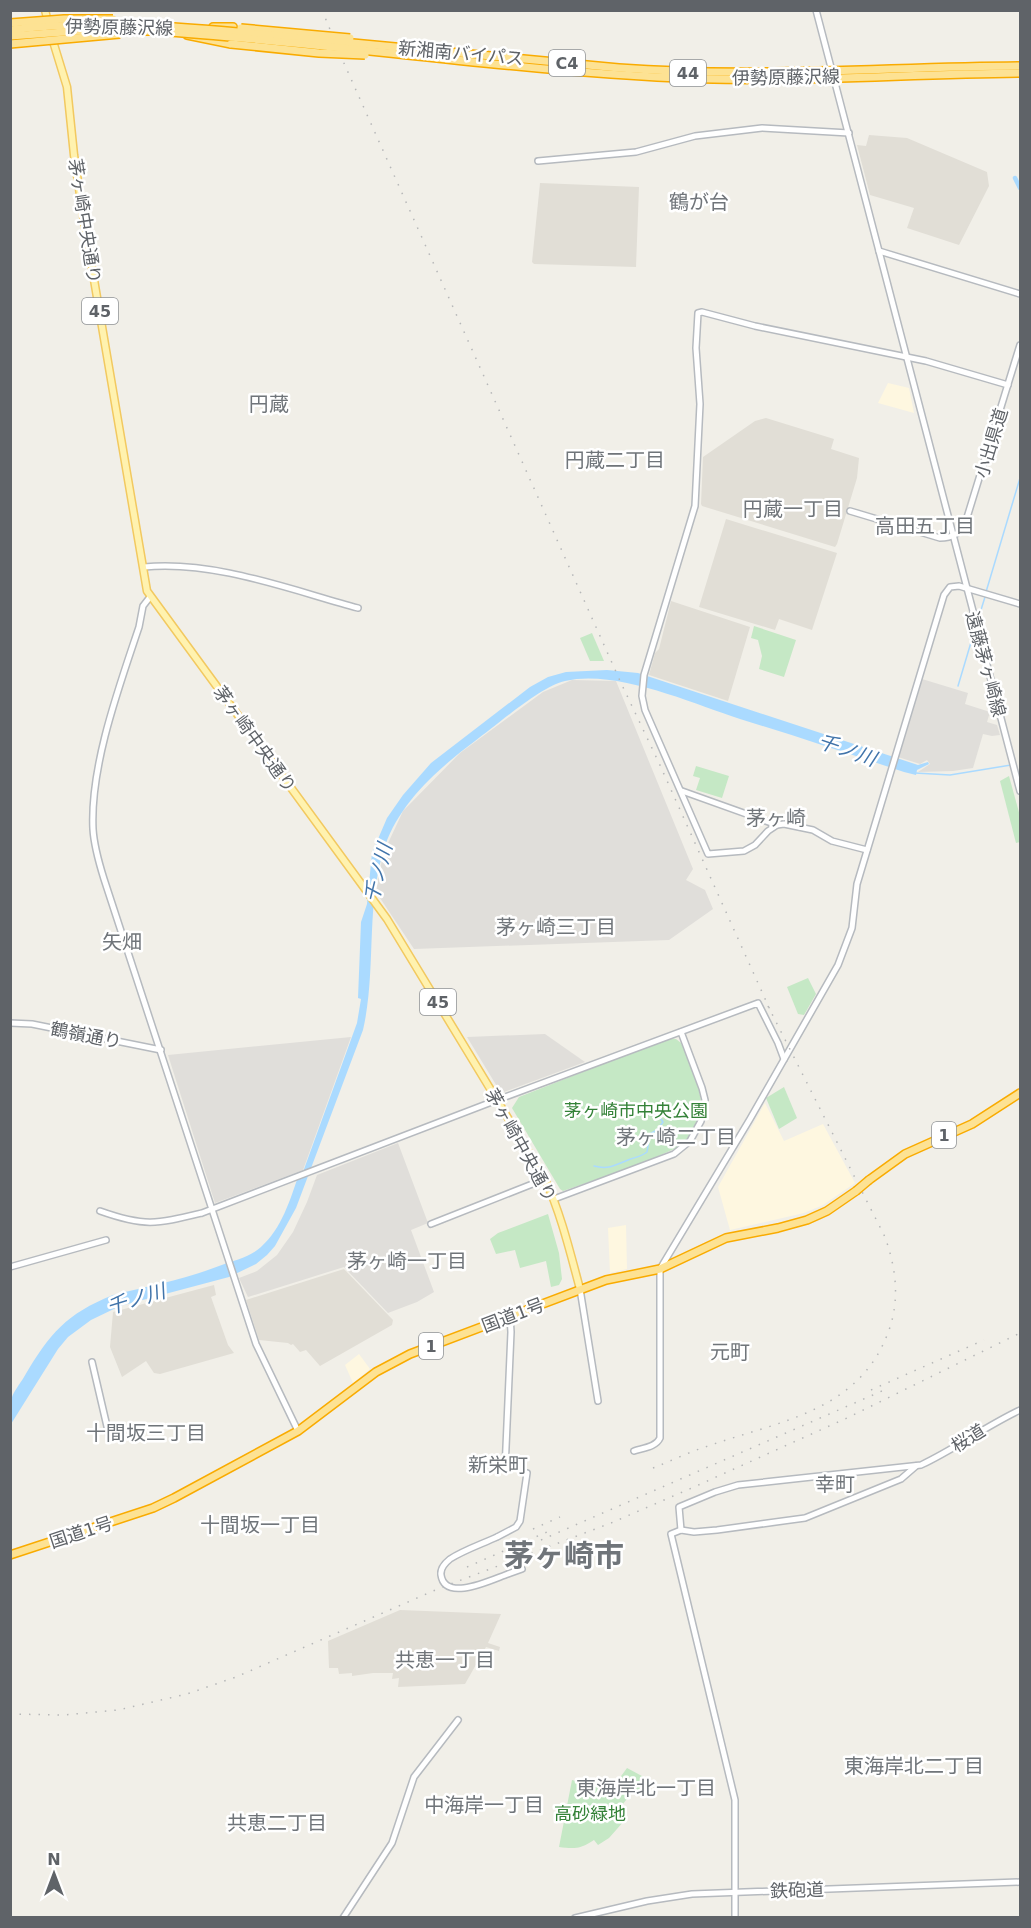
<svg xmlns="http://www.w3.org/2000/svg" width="1031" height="1928" font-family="'DejaVu Sans','Noto Sans JP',sans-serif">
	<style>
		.commercial { fill: #fef7e0 }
		.industrial { fill: #e0deda }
		.education { fill: #e1ded6 }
		.green { fill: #c5e8c5 }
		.water { fill: #aadaff }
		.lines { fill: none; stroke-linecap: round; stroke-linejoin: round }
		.stream { stroke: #aadaff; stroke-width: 1.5 }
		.canal { stroke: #aadaff; stroke-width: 4.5 }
		.secondary-casing { stroke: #b6babf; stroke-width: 8 }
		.primary-casing { stroke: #f2c960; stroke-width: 9 }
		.highway-casing { stroke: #f9ab00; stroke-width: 10 }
		.secondary { stroke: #fff; stroke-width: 5 }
		.primary { stroke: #fff2af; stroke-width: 6 }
		.highway { stroke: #fde293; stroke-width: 7 }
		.rail { stroke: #b6b7b8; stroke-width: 1.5; stroke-dasharray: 1.5 8; stroke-linecap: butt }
		.secondary-bridge-casing { stroke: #b6babf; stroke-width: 8; stroke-linecap: butt }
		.highway-bridge-casing { stroke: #f9ab00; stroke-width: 10; stroke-linecap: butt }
		.secondary-bridge { stroke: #fff; stroke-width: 5 }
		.highway-bridge { stroke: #fde293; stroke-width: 7 }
		.labels { text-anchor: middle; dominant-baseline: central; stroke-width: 5; stroke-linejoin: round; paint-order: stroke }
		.shield { fill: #fff; stroke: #8f9295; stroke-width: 1.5 }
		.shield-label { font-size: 16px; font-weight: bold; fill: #5f6368 }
		.street-label { font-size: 18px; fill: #5f6368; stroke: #fff }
		.park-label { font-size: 18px; fill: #348238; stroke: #fff }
		.neighbourhood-label { font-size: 20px; fill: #70757a; stroke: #fff }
		.water-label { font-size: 20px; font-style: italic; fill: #4174aa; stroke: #fff }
		.town-label { font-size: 30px; font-weight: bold; fill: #70757a; stroke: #fff }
	</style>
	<rect width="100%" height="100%" fill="#f1efe8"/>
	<g class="commercial">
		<polygon points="888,383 909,388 914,413 878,403"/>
		<polygon points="765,1103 784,1141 823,1124 855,1183 823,1205 804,1213 730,1230 718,1187"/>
		<polygon points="626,1225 627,1269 610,1273 608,1228"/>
		<polygon points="359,1354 370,1369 353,1383 345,1365"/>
	</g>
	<g class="industrial">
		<polygon points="922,679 968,693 965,704 990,712 987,722 997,725 1000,735 992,736 983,734 973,768 953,771 918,772 930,764 927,760 920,764 898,757"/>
		<polygon points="572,680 616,681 693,869 686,880 705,890 713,909 669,940 414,949 376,892 383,854 403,811 460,753 543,692"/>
		<polygon points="545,1034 585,1062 501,1093 467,1037"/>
		<polygon points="351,1037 303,1170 215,1203 168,1055"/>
		<polygon points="398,1143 428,1223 411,1230 434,1292 417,1302 388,1313 344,1267 248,1297 239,1278 257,1271 277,1255 293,1232 307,1202 317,1175"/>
	</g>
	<g class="education">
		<polygon points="869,135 907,138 987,172 989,186 959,245 907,228 914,208 870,195 857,145 866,146"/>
		<polygon points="540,183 639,187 636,267 534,264 532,262"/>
		<polygon points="766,418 834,439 831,449 859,458 857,478 837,544 835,547 702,506 701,504 703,457 755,421"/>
		<polygon points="726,519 837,553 812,630 779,619 775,630 699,607"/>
		<polygon points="671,601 750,627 728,701 649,675 655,653 659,649"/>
		<polygon points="344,1269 393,1320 392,1325 320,1366 306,1350 300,1352 293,1344 291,1345 288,1343 259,1340 246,1300"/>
		<polygon points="214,1285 216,1295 211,1297 228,1345 234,1353 160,1374 154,1373 146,1361 122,1377 110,1347 113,1312"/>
		<polygon points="400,1610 501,1614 488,1643 500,1647 499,1651 486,1647 465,1684 398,1687 399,1678 392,1679 393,1673 373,1673 352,1676 352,1673 339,1674 338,1668 329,1668 328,1641"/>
	</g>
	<g class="green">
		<polygon points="754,626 796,640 784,677 759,669 762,656 758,640 751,638"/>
		<polygon points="592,633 604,661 590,661 580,638"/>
		<polygon points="696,766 729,776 722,798 696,790 700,778 693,776"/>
		<polygon points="1009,776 1020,816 1020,842 1016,843 1000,781"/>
		<polygon points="808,978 816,994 804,1015 798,1014 787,987"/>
		<polygon points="669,1038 676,1039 681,1043 697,1080 701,1101 702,1111 693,1135 681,1146 638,1165 563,1191 560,1189 512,1108 519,1097"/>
		<polygon points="784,1087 797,1118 779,1129 766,1098"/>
		<polygon points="548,1214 559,1253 562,1279 559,1285 551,1287 546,1261 520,1268 515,1250 496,1254 490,1239 498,1233"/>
		<path d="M627,1768l28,15 -11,14 -11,-6 -17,22 8,8 -15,17 -11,7 -4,-5c-13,9 -20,9 -35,7l13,-67 39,10z"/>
	</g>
	<path class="water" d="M607,670l31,3 280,92 10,-3 1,2 -12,6 -1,5 -12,-3c-54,-18 -109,-36 -164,-53 -49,-16 -124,-50 -175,-38 -24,5 -68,44 -90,60 -36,27 -75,61 -90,105 -20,59 -8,123 -22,184l-67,178 -21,38 -8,9 -11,9 -27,13 -109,29 -29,14 -23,17 -10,12 -47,75c0,-7 -2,-16 0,-23 1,-8 9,-17 13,-24 26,-44 42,-63 89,-82 36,-9 73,-16 106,-29 15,-6 30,-8 42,-19 21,-19 29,-47 38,-73l4,-2 54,-149 4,-24 -3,-1 3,-76 6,-18 5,-51 15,-35 16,-23 28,-32 99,-76 18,-10 18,-5z"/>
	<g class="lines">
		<g class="stream">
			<polyline points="986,592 1020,478"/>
			<polyline points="980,613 985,597"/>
			<polyline points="958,686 972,639"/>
			<polyline points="915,773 950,775 1011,765"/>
			<path d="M594,1166c15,4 21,-1 34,-6 7,-3 13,-3 19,-8l3,-18 7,-4 6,-8 -5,-7h-3"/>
		</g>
		<polyline class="canal" points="1015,178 1020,188"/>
		<g class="secondary-casing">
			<g id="secondary">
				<polyline points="816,10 1020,791"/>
				<polyline points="538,161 636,152 695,136 762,128 849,133"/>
				<polyline points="879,251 1020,294"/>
				<path d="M850,511l90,27c11,0 20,-4 25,-14l55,-179"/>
				<path d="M144,567c70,-7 147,23 214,41"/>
				<path d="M150,597l-7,9 -4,21c-20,60 -49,139 -46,202 1,17 6,34 11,50l152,465 42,87"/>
				<polyline points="682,791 777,825"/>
				<polyline points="867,850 832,841 813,830 784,824 777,825 768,831 755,845 744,851 708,854 645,710 642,696 644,675 695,506 700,404 696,348 698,313 702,312 755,326 926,361 1008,385"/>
				<polyline points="10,1023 32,1024 161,1050"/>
				<polyline points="554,1199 674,1154 690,1141 701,1121 705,1100 702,1088 681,1032"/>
				<path d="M100,1211c45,16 56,13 102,2l295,-113 261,-97 20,40 6,16"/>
				<polyline points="431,1224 545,1179"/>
				<polyline points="10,1267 106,1240"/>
				<polyline points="580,1289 598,1401"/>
				<polyline points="92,1362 109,1435"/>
				<path d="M634,1451c9,-3 22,-4 26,-13v-169l90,-150 88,-154 14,-37 5,-44 87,-289 6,-8 9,-1 61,18"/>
				<polyline points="505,1470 511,1332 510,1316"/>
				<path d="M681,1530l-2,-23 36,-15 23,-7 183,-20c34,-16 65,-39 99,-55"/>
				<polyline points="497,1537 516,1527 520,1521 527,1473"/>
				<polyline points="508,1574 522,1569"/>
				<polyline points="343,1918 392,1843 414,1777 458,1720"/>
				<polyline points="575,1918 647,1901 692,1894 1020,1882"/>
				<polyline points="735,1918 735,1800 671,1534 681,1530 694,1532 717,1530 805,1518 901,1479 916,1466"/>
			</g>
		</g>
		<g class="primary-casing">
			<g id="primary">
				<polyline points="45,10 48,22"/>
				<path d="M52,38l15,49 7,68 9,60 64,376 240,328 158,260c16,35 25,73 35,110"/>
			</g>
		</g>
		<g class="highway-casing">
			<g id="highway">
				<polyline points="213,27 233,27"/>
				<polyline points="187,35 231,44"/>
				<polyline points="869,1180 905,1154 972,1124 1020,1093"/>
				<polyline points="10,1555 153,1508 174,1498 298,1431 376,1372 410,1354 606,1280 660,1269 726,1238 778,1228 807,1220 827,1211 856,1191"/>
			</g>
		</g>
		<use href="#secondary" class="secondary"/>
		<use href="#primary" class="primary"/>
		<use href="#highway" class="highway"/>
		<g class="rail">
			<polyline points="322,10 343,61 621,683 659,763 771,1012"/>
			<polyline points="871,1390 984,1340"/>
			<path d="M653,1468c18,-7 36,-16 55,-22 71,-25 152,-34 181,-116 11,-31 7,-62 -4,-93l-117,-231"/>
			<polyline points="533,1529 560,1517"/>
			<polyline points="541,1540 882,1391"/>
			<polyline points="467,1567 547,1532"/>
			<polyline points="10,1714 63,1715 118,1710 187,1694 236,1677 440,1588 611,1523 694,1487 847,1418 1020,1333"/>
		</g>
		<g class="secondary-bridge-casing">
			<path id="secondary-bridge" d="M497,1537c-15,7 -33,13 -47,22 -5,4 -10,10 -9,16 4,28 52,4 67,-1"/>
		</g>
		<g class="highway-bridge-casing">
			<g id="highway-bridge">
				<polyline points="10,23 64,19 113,19"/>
				<polyline points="241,28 350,38"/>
				<path d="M10,30c94,-12 186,-2 279,7 110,10 220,21 330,31 134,10 268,-1 401,-2"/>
				<path d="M10,36l68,-5h77c168,11 335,37 502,46 121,7 242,-3 363,-4"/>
				<polyline points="10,44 120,34"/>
				<polyline points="231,44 319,53 365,55"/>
				<polyline points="856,1191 869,1180"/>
			</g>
		</g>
		<use href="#secondary-bridge" class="secondary-bridge"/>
		<use href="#highway-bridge" class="highway-bridge"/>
	</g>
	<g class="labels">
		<g class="shield">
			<rect x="549" y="50" width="36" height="26" rx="4.5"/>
			<rect x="670" y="60" width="36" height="26" rx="4.5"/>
			<rect x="82" y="298" width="36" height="26" rx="4.5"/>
			<rect x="420" y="989" width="36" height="26" rx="4.5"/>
			<rect x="932" y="1122" width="24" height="26" rx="4.5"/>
			<rect x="419" y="1333" width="24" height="26" rx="4.5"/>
		</g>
		<g class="shield-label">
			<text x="567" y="63">C4</text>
			<text x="688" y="73">44</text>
			<text x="100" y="311">45</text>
			<text x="438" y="1002">45</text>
			<text x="944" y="1135">1</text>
			<text x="431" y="1346">1</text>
		</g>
		<g class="street-label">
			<text transform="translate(119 27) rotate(1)">伊勢原藤沢線</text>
			<text transform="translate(461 53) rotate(5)">新湘南バイパス</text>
			<text transform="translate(786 77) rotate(-1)">伊勢原藤沢線</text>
			<text transform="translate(85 221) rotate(81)">茅ヶ崎中央通り</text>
			<text transform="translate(991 443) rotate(-73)">小出県道</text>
			<text transform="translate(986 664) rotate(75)">遠藤茅ヶ崎線</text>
			<text transform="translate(255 739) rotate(54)">茅ヶ崎中央通り</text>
			<text transform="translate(86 1035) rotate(11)">鶴嶺通り</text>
			<text transform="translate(521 1145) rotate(61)">茅ヶ崎中央通り</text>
			<text transform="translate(513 1315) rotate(-21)">国道1号</text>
			<text transform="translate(968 1438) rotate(-32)">桜道</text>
			<text transform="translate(81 1532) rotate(-18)">国道1号</text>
			<text transform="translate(797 1890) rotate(-2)">鉄砲道</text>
		</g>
		<g class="park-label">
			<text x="636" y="1110">茅ヶ崎市中央公園</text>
			<text x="590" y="1813">高砂緑地</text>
		</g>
		<g class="neighbourhood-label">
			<text x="699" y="202">鶴が台</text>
			<text x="269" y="404">円蔵</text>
			<text x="615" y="460">円蔵二丁目</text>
			<text x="793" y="509">円蔵一丁目</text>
			<text x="925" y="526">高田五丁目</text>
			<text x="776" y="818">茅ヶ崎</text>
			<text x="556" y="927">茅ヶ崎三丁目</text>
			<text x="122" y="942">矢畑</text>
			<text x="676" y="1137">茅ヶ崎二丁目</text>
			<text x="407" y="1261">茅ヶ崎一丁目</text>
			<text x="730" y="1352">元町</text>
			<text x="146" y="1433">十間坂三丁目</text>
			<text x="498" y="1465">新栄町</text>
			<text x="835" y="1484">幸町</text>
			<text x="260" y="1525">十間坂一丁目</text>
			<text x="445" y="1660">共恵一丁目</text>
			<text x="914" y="1766">東海岸北二丁目</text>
			<text x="646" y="1788">東海岸北一丁目</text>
			<text x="484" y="1805">中海岸一丁目</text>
			<text x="277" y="1823">共恵二丁目</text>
		</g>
		<g class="water-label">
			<text transform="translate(847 750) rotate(19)">千ノ川</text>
			<text transform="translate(378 873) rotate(-76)">千ノ川</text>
			<text transform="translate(136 1299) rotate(-17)">千ノ川</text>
		</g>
		<g class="town-label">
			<text x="564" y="1555">茅ヶ崎市</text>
		</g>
	</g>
	<rect width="1031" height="1928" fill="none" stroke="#5f6368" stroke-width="24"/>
	<g transform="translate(54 1874)" stroke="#ffffff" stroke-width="4.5" paint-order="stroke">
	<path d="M0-4.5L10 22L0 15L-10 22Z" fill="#5f6368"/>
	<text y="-9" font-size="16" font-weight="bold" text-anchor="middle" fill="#5f6368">N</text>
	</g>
</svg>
